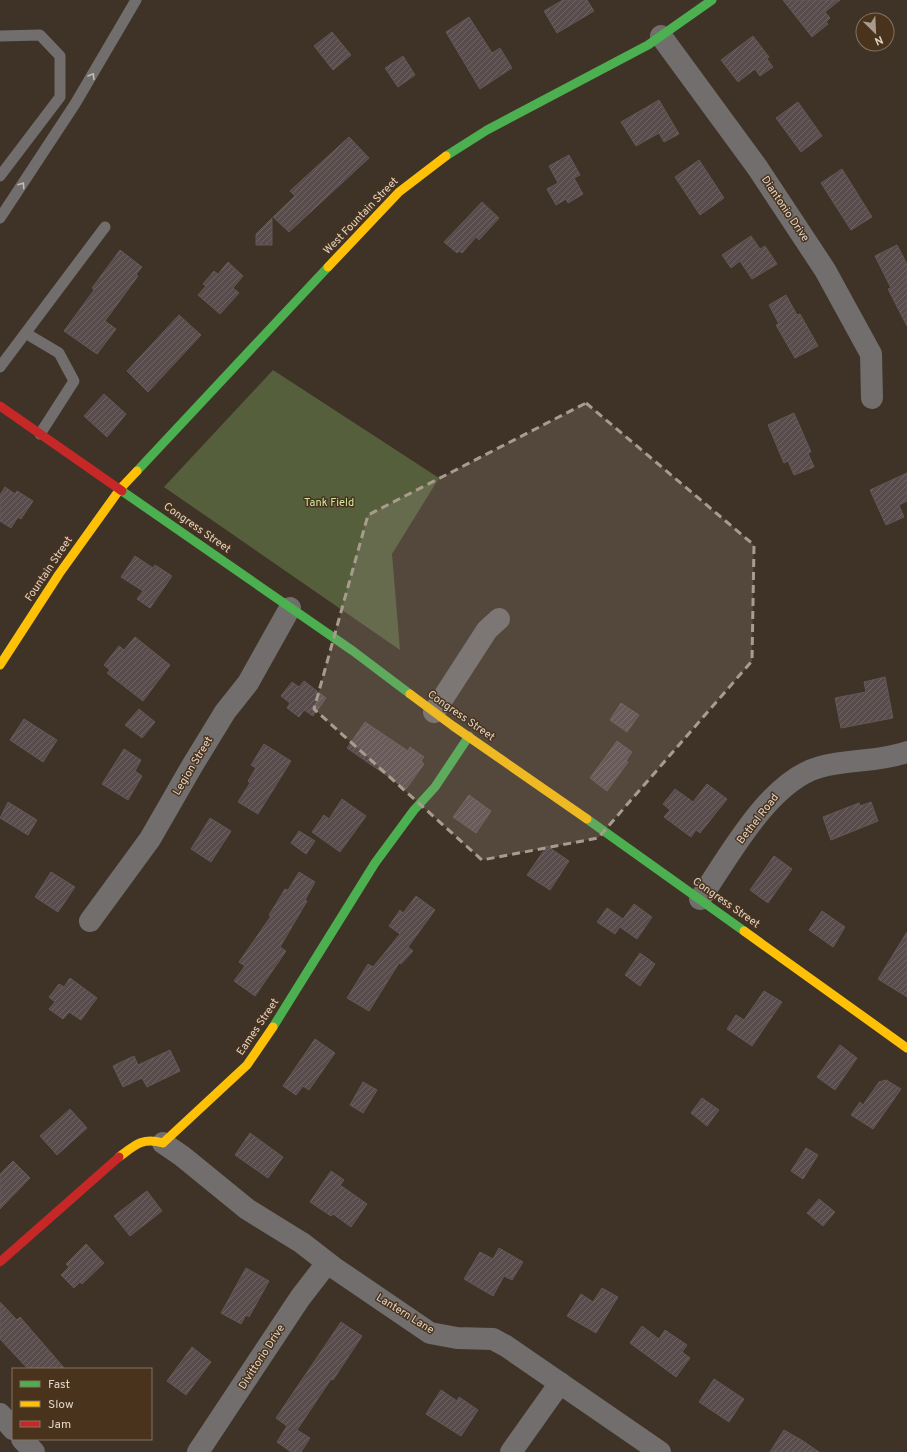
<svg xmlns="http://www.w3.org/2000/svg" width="907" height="1452" font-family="Overpass,sans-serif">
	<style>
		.green { fill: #565f3c }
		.building { fill: url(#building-hatch); stroke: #625856 }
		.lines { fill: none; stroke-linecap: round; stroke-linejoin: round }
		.lane { stroke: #716e6d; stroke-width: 11 }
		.street { stroke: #716e6d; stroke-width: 22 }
		.fast { stroke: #4caf50; stroke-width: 9 }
		.slow { stroke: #ffc107; stroke-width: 9 }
		.jam { stroke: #c62828; stroke-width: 9 }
		.oneway { stroke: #c6bab0 }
		.marked { fill: #a99c8f; fill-opacity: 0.2; stroke: #a99c8f; stroke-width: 3; stroke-dasharray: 8 5; stroke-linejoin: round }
		.labels { text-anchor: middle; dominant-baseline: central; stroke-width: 3; stroke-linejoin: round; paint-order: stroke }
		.street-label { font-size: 11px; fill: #e2d4c7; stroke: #49331d }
		.park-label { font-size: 11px; fill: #d0e89d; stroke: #49331d }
	</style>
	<defs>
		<pattern id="building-hatch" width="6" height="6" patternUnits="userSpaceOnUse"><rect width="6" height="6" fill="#594c4c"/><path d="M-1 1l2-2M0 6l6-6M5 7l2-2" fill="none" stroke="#716564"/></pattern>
	</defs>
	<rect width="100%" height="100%" fill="#3f3327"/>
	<polygon class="green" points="273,370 439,478 392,554 400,650 164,487"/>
	<g class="building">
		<polygon points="563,0 587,0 594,11 557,33 544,11"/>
		<polygon points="783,0 840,0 825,12 830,18 826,22 828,24 812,37"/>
		<polygon points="469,17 492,53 500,48 512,68 480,89 446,32"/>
		<polygon points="332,32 351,55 333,70 314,46"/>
		<polygon points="753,36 769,57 767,59 773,67 760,76 755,69 738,82 721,60"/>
		<polygon points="403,56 415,75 398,87 385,68"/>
		<polygon points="659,100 679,134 664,142 659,133 636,146 621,122"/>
		<polygon points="798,102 822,136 801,152 776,118"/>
		<polygon points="349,137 369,158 289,232 273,217 295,196 290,191"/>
		<polygon points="569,155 580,175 574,178 583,194 568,203 566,199 556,205 547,189 558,183 549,166"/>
		<polygon points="699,160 724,198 700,215 675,177"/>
		<polygon points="842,169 872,217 851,230 821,183"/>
		<polygon points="482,202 499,218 479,240 476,237 462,253 459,251 457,253 444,242"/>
		<polygon points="272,218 272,245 256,245 256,234"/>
		<polygon points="751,236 760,249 765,246 777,264 752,279 740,261 731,268 722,255"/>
		<polygon points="897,245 907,264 907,326 888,289 891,288 875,256"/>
		<polygon points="120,250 142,267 136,274 138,276 105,321 116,329 97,354 64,331 94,290 92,288"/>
		<polygon points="228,262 243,276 233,288 239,293 220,314 198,295 206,286 203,284 214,271 218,274"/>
		<polygon points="786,295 797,315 800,314 818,346 795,358 776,325 779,324 769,305"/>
		<polygon points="179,315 201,335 148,392 127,371"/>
		<polygon points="104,394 126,414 107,437 84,416"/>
		<polygon points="794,413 811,452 808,453 814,467 794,475 788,461 784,463 768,425"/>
		<polygon points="907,473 907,501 899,505 904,517 886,525 870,490"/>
		<polygon points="5,487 15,494 17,491 33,501 21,519 18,517 11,528 0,521 0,495"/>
		<polygon points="135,556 153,568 155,565 172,576 150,608 137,599 143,591 121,577"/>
		<polygon points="135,637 170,665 143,701 107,673 110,670 104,665 119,646 124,650"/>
		<polygon points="885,677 893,718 841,728 835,698 866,692 864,682"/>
		<polygon points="304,681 326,698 313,716 304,710 299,717 287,708 290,703 281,696 292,682 299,687"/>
		<polygon points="621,703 639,715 627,732 610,720"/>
		<polygon points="139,709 155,722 142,738 125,725"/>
		<polygon points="24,719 57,740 43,762 10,740"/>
		<polygon points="365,722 408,751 410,747 424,757 421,761 424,764 406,789 347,748"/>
		<polygon points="617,741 632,752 626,761 628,762 607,791 590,778"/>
		<polygon points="264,744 291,761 258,814 238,802 250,783 248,781 256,768 251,765"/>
		<polygon points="124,749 141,760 135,771 142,776 128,800 102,784"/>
		<polygon points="707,784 727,799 700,833 696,830 691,837 664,817 670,810 663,804 675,789 693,802"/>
		<polygon points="469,795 491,811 476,833 453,817"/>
		<polygon points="342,799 366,816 340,852 312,832 324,815 329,819"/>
		<polygon points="8,802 37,820 28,835 0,818"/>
		<polygon points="871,802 878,821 831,840 823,817 859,803 860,806"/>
		<polygon points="210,818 231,831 211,862 191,849"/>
		<polygon points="299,831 315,841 306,854 291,843"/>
		<polygon points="547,846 569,861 550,890 527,875"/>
		<polygon points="774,856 792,869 768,903 750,890"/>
		<polygon points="51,872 75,887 58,912 35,897"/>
		<polygon points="299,872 315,882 305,900 307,901 280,947 286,951 255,996 234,981 245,966 239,962 271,916 269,915 285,889 288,890"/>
		<polygon points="416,896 435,910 408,947 413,951 401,964 399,963 369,1011 347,998 368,964 373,967 400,934 389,926 400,910 403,913"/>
		<polygon points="634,904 652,917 637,939 620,927 615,934 597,922 607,908 623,919"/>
		<polygon points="822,911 845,927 833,947 809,930"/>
		<polygon points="907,932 907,997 878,979"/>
		<polygon points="640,953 655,964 640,986 625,975"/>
		<polygon points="70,978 97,998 81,1020 69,1012 63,1019 49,1009 55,1002 49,997 59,984 64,987"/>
		<polygon points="764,991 782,1002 752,1046 727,1029 736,1015 744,1020"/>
		<polygon points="315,1039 335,1053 309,1090 303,1086 296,1095 283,1086"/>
		<polygon points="840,1045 857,1058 835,1090 817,1077"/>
		<polygon points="170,1050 180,1071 147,1087 142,1078 123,1087 113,1066 134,1056 138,1065"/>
		<polygon points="886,1080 901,1089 873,1129 851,1115 860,1102 863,1105 879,1082"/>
		<polygon points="363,1082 377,1090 363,1113 350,1105"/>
		<polygon points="702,1098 719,1110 707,1126 691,1113"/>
		<polygon points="70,1109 87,1128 57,1155 40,1136"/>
		<polygon points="250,1133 283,1157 268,1178 235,1155"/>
		<polygon points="806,1148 818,1155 803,1179 791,1171"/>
		<polygon points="13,1161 30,1178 0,1209 0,1174"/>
		<polygon points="331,1171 344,1180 340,1185 367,1204 351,1227 333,1214 331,1216 310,1202"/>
		<polygon points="147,1191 162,1211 130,1236 114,1216"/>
		<polygon points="819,1199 835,1212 823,1226 807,1213"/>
		<polygon points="86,1244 104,1263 82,1284 80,1282 74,1288 61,1275 69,1267 66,1264"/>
		<polygon points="499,1248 523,1262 512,1280 504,1276 493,1296 464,1279 480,1252 493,1259"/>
		<polygon points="246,1268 269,1281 249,1317 246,1315 241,1324 221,1313"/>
		<polygon points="602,1288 618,1297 596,1333 567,1316 581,1294 593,1302"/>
		<polygon points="0,1302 17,1320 20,1317 65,1369 28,1369 0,1339"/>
		<polygon points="341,1322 362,1336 333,1380 331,1379 297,1430 310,1438 301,1452 291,1452 277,1442 287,1426 276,1418"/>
		<polygon points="642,1326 659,1339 665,1330 687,1345 682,1352 690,1358 676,1377 630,1343"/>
		<polygon points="192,1347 211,1362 186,1395 167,1381"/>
		<polygon points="714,1379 744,1399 729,1422 699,1402"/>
		<polygon points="441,1390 457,1401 459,1397 478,1410 461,1436 426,1414"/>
		<polygon points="784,1430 803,1441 819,1452 770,1452"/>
	</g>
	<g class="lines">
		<g class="lane">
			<polyline points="0,36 40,35 60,56 60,97 0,176"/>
			<polyline points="0,218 75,104 136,0"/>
			<polyline points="27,334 59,353 74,381 40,434"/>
			<polyline points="0,367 105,227"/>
		</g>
		<g class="street">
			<polyline points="661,36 757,167 825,270 871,354 872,398"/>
			<polyline points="434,712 487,630 499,619"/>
			<path d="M700,899c29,-43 69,-118 120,-132 29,-8 59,-5 87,-15"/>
			<polyline points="90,921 150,839 192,766 225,712 248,683 290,608"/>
			<polyline points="163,1143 182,1156 247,1209 302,1243 333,1267 430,1333 457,1338 493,1339 506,1346 660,1452"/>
			<polyline points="0,1414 13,1429"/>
			<polyline points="22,1439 34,1452"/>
			<polyline points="198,1452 300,1298 327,1263"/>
			<polyline points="511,1452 560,1383"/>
		</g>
		<g class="fast">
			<polyline points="446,156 487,130 648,45 712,0"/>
			<polyline points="137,471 328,267"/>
			<polyline points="122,491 353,651 410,694"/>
			<polyline points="587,819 744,931"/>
			<polyline points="273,1027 375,863 414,810 435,787 469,736"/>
		</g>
		<g class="slow">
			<polyline points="328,267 399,192 446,156"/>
			<polyline points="0,665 59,574 120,489 137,471"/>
			<polyline points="410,694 453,726 587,819"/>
			<polyline points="744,931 907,1048"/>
			<path d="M119,1157c16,-12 23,-20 44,-14l84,-78 26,-38"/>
		</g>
		<g class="jam">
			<polyline points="0,406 122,491"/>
			<polyline points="0,1262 119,1157"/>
		</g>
	</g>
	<defs><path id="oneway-chevron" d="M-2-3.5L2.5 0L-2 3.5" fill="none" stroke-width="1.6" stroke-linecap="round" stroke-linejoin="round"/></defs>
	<g class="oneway">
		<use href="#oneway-chevron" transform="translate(92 76) rotate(-59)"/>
		<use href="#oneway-chevron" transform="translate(22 185) rotate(-56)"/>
	</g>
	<path class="marked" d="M586,403l168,142 -2,116 -154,177 -116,22 -168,-151 54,-194z"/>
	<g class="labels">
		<g class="street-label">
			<text transform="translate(785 209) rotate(56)">Diantonio Drive</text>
			<text transform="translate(361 216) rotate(-46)">West Fountain Street</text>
			<text transform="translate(197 528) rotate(35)">Congress Street</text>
			<text transform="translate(49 569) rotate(-56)">Fountain Street</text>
			<text transform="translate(461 716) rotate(35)">Congress Street</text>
			<text transform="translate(193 766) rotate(-59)">Legion Street</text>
			<text transform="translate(758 819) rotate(-52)">Bethel Road</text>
			<text transform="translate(726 903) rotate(35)">Congress Street</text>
			<text transform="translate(258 1027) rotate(-56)">Eames Street</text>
			<text transform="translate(405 1314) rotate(32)">Lantern Lane</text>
			<text transform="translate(262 1357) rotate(-57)">Divittorio Drive</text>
		</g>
		<g class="park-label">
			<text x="329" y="503">Tank Field</text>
		</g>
	</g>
	<rect x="12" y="1368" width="140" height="72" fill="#49331d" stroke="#867361"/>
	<rect x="20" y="1381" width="20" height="6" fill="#4caf50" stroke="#867361"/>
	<text x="48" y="1388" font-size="12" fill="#e2d4c7">Fast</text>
	<rect x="20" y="1401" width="20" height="6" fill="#ffc107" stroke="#867361"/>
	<text x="48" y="1408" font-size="12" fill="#e2d4c7">Slow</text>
	<rect x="20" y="1421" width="20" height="6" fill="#c62828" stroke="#867361"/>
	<text x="48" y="1428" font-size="12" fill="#e2d4c7">Jam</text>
	<g transform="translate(875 32) rotate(156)"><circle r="19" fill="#49331d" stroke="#867361"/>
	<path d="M0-3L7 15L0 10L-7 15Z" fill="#a99c8f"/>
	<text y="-6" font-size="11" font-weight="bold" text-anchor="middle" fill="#e2d4c7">N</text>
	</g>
</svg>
